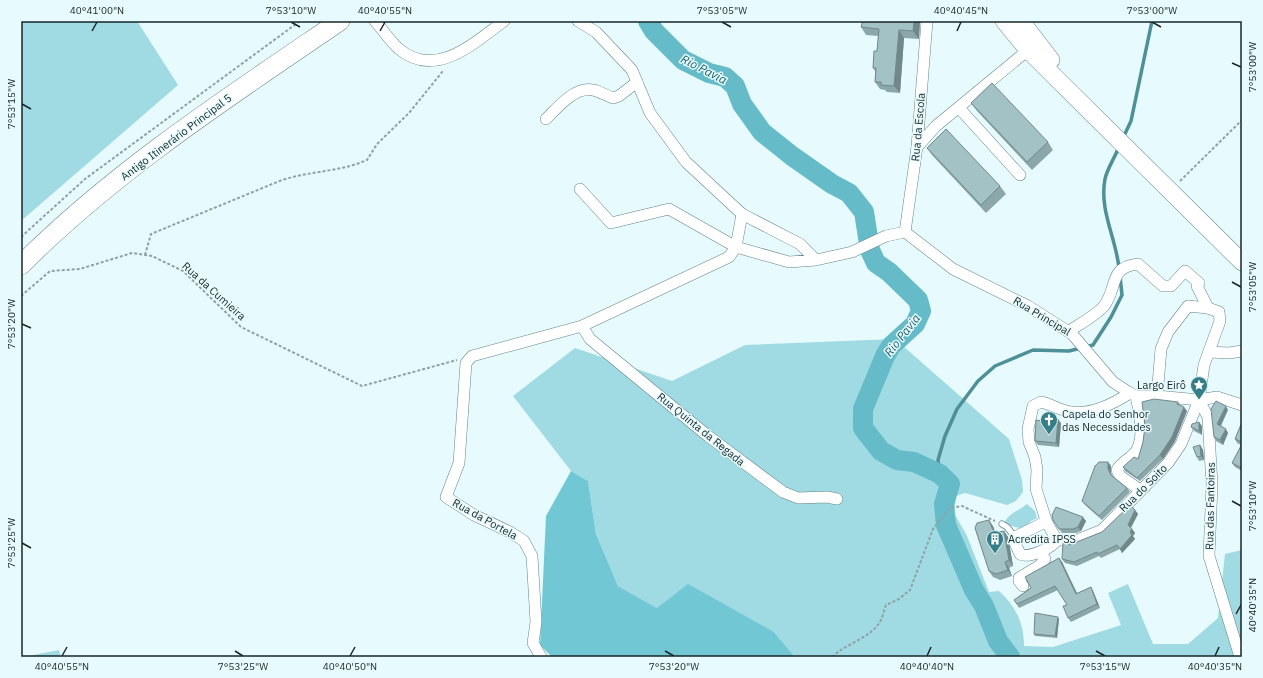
<svg xmlns="http://www.w3.org/2000/svg" width="1263" height="678" font-family="'IBM Plex Sans',sans-serif">
	<style>
		.green { fill: #a0dae2 }
		.forest { fill: #71c8d4 }
		.lines { fill: none; stroke-linecap: round; stroke-linejoin: round }
		.stream { stroke: #4e8f98; stroke-width: 3.5 }
		.river { stroke: #65bcc8; stroke-width: 20 }
		.lane-casing { stroke: #648387; stroke-width: 7 }
		.street-casing { stroke: #648387; stroke-width: 12 }
		.primary-casing { stroke: #648387; stroke-width: 18 }
		.highway-casing { stroke: #648387; stroke-width: 20 }
		.path { stroke: #90a1a3; stroke-width: 2; stroke-dasharray: 3 2; stroke-linecap: butt }
		.lane { stroke: #fff; stroke-width: 5.5 }
		.street { stroke: #fff; stroke-width: 11 }
		.primary { stroke: #fff; stroke-width: 17 }
		.highway { stroke: #fff; stroke-width: 19 }
		.wall { fill: #8ba7aa }
		.shaded-wall { fill: #71888b }
		.building { fill: #a2c2c6; stroke: #71888b }
		.ticks { fill: none; stroke: #192627; stroke-width: 1.5 }
		.labels { text-anchor: middle; dominant-baseline: central; stroke-width: 3; stroke-linejoin: round; paint-order: stroke }
		.street-label { font-size: 11px; fill: #192627; stroke: #e7fbfe }
		.poi-label { font-size: 11px; fill: #192627; stroke: #e7fbfe; text-anchor: start }
		.water-label { font-size: 12px; font-style: italic; fill: #1a626b; stroke: #e7fbfe }
		.neatline { fill: none; stroke: #192627; stroke-width: 1.5 }
		.ticks-label { font-size: 10px; text-anchor: middle; fill: #192627 }
	</style>
	<rect width="100%" height="100%" fill="#e7fbfe"/>
	<g class="green">
		<polygon points="21,21 137,21 178,85 21,221"/>
		<path d="M895,339l114,100 13,41 1,12 -7,9 -9,4 -42,-12 -9,3 -2,17 13,23 22,56 10,-1c17,15 25,33 25,55l29,1 68,-22 -13,-32 20,-9 25,60h35l30,-26 7,-64 17,-4v107h-447l-21,-25 -117,-24 -39,-22 -22,-52 -8,-53 -17,-10 -58,-75 62,-48 97,33 73,-36z"/>
		<path d="M1027,504l8,7 2,7 -6,3 -7,8 -13,-3 -6,-4c5,-10 14,-11 22,-18z"/>
		<polygon points="59,650 61,657 23,657"/>
	</g>
	<polygon class="forest" points="571,471 588,481 596,534 618,586 657,608 688,584 774,632 795,657 552,657 540,645 546,516"/>
	<g class="lines">
		<g class="stream">
			<polyline points="1123,138 1131,121 1152,21"/>
			<path d="M1119,147c-4,10 -12,22 -14,32 -6,31 11,59 14,89"/>
			<polyline points="940,474 938,460 945,436 957,409 978,381 995,366 1033,350 1069,351 1093,345 1111,317 1122,295 1120,276"/>
		</g>
		<polyline class="river" points="648,21 654,31 683,60 709,73 725,77 735,86 742,104 762,132 792,156 832,184 849,193 864,212 870,250 876,263 889,272 918,300 921,311 915,324 891,346 885,356 863,409 863,428 881,451 897,460 914,462 940,474 950,484 944,504 946,525 974,590 984,606 998,641 1010,657"/>
		<g class="lane-casing">
			<polyline id="lane" points="1002,524 1007,527 1015,537"/>
		</g>
		<g class="street-casing">
			<g id="street">
				<path d="M375,21c8,9 15,20 24,28 37,31 76,-7 105,-28"/>
				<polyline points="578,21 596,32 632,70 650,113 686,162 742,214"/>
				<polyline points="959,108 1020,175"/>
				<path d="M546,119c11,-11 29,-33 47,-29 6,1 14,6 20,8l6,-2 18,-14"/>
				<polyline points="917,147 936,126 1028,50 1030,45"/>
				<polyline points="905,232 953,269 1028,306 1072,334 1113,382 1130,393 1136,396 1157,396 1199,400 1217,397 1242,405"/>
				<polyline points="905,232 917,147 927,21"/>
				<polyline points="816,260 800,244 742,214 736,247 789,262 816,260 852,252 886,236 905,232"/>
				<polyline points="582,326 590,339 708,436 783,492 798,498 827,497 837,499"/>
				<polyline points="1209,352 1229,353 1242,351"/>
				<path d="M1136,396c3,16 9,38 1,54 -5,8 -16,12 -20,20l3,6 20,14"/>
				<polyline points="1157,396 1161,349 1168,332 1188,306 1208,308"/>
				<polyline points="1199,400 1208,417 1212,485 1209,556 1240,657"/>
				<path d="M1047,523h-4l-28,14v6l5,11c8,5 32,-6 37,-14"/>
				<path d="M1057,540h20l25,-10 66,-67 13,-19 18,-44 5,-35 16,-44 -1,-9 -11,-4 -11,-22 2,-3 -14,-12 -14,15h-8l-25,-22c-30,3 -20,24 -34,42 -9,10 -24,18 -35,25"/>
				<path d="M1057,540l-10,-17 -11,-34 1,-19 -2,-13 -6,-15 -1,-13 5,-23 8,-4c10,2 20,9 30,10 21,3 42,-8 59,-19"/>
				<polyline points="1023,586 1019,581 1019,578 1039,566 1045,559 1040,552"/>
				<polyline points="541,657 533,643 536,622 532,556 524,541 510,532 474,515 446,497 459,463 466,363 472,356 582,326 729,257 736,247 669,209 611,223 580,189"/>
			</g>
		</g>
		<g class="primary-casing">
			<g id="primary">
				<polyline points="1004,21 1028,50 1054,76 1242,262"/>
				<polyline points="1021,21 1051,60"/>
			</g>
		</g>
		<g class="highway-casing">
			<path id="highway" d="M21,265c95,-95 209,-169 319,-244"/>
		</g>
		<g class="path">
			<polyline points="1180,181 1242,120"/>
			<polyline points="21,237 85,179 300,21"/>
			<path d="M145,255l6,-21 131,-54c27,-9 58,-8 85,-20l10,-16 32,-31 34,-42"/>
			<polyline points="21,296 50,271 80,269 132,253 152,256 183,271 241,327 362,386 457,360"/>
			<path d="M832,657c14,-14 40,-19 49,-37 2,-4 3,-10 5,-15l13,-6 11,-9 23,-61 17,-21 12,-2 33,15"/>
		</g>
		<use href="#lane" class="lane"/>
		<use href="#street" class="street"/>
		<use href="#primary" class="primary"/>
		<use href="#highway" class="highway"/>
	</g>
	<g class="wall">
		<polygon points="859,21 920,21 919,39 904,38 900,93 887,92 885,90 880,89 875,82 875,71 873,68 877,51 878,36 866,35 861,27 862,23"/>
		<polygon points="971,103 1048,142 1053,150 1032,170 977,111"/>
		<polygon points="927,148 1000,186 1006,194 986,213 932,155"/>
		<polygon points="1178,402 1181,406 1187,411 1175,441 1163,459 1140,481 1125,471 1123,467 1138,459 1143,442 1145,426"/>
		<polygon points="1228,410 1221,426 1228,433 1223,445 1216,441 1214,437"/>
		<polygon points="1042,421 1061,423 1059,447 1038,445 1035,441"/>
		<polygon points="1242,422 1242,471 1235,467 1232,463 1241,445 1237,443 1235,439"/>
		<polygon points="1202,426 1202,435 1194,431 1191,427"/>
		<polygon points="1200,445 1203,450 1204,460 1199,461 1197,457"/>
		<polygon points="1108,462 1111,466 1111,473 1112,476 1127,488 1130,492 1102,520 1085,505 1082,501"/>
		<polygon points="1135,510 1138,514 1131,528 1135,533 1133,536 1135,539 1122,553 1120,549 1101,558 1099,556 1077,566 1065,563 1062,559 1072,545 1102,532"/>
		<polygon points="1053,520 1086,521 1081,531 1076,533 1062,533"/>
		<polygon points="993,526 995,533 1004,531 1008,537 1013,566 1009,568 1012,576 1000,580 993,577 989,571"/>
		<polygon points="1059,558 1062,562 1077,593 1091,587 1093,591 1100,608 1071,622 1068,618 1067,605 1058,590 1019,608 1014,600 1031,588"/>
		<polygon points="1059,619 1057,638 1035,636 1034,634"/>
	</g>
	<g class="shaded-wall">
		<polygon points="914,21 920,21 919,39 913,31"/>
		<polygon points="899,30 904,38 900,93 894,86"/>
		<polygon points="1226,406 1228,410 1219,429 1217,424"/>
		<polygon points="1184,407 1187,411 1175,441 1163,459 1160,455"/>
		<polygon points="1058,419 1061,423 1059,447 1056,443"/>
		<polygon points="1199,422 1202,426 1202,435 1199,431"/>
		<polygon points="1226,429 1228,433 1223,445 1220,440"/>
		<polygon points="1200,445 1203,450 1204,460 1201,456"/>
		<polygon points="1108,462 1111,466 1111,473 1114,479 1108,469"/>
		<polygon points="1135,510 1138,514 1130,529 1128,525"/>
		<polygon points="1083,517 1086,521 1081,531 1078,527"/>
		<polygon points="989,520 993,526 998,539 994,533"/>
		<polygon points="1132,529 1135,533 1133,536 1130,532"/>
		<polygon points="1004,531 1008,537 1013,566 1009,560"/>
		<polygon points="1132,535 1135,539 1122,553 1120,549"/>
		<polygon points="1059,558 1062,562 1079,598 1076,594"/>
		<polygon points="1005,562 1009,568 1012,576 1008,570"/>
		<polygon points="1091,587 1093,591 1100,608 1097,604"/>
		<polygon points="1058,617 1059,619 1057,638 1055,636"/>
	</g>
	<g class="building">
		<polygon points="863,21 914,21 913,31 899,30 894,86 881,85 881,82 875,82 876,68 873,68 874,51 877,51 879,29 861,27"/>
		<polygon points="992,83 1048,142 1027,162 971,103"/>
		<polygon points="946,129 1000,186 981,205 927,148"/>
		<polygon points="1154,399 1178,402 1177,404 1184,407 1172,437 1160,455 1137,478 1123,467 1134,457 1138,459 1143,442 1145,426 1142,402"/>
		<polygon points="1216,401 1226,406 1217,424 1226,429 1220,440 1214,437 1211,409"/>
		<polygon points="1043,417 1058,419 1056,443 1035,441 1036,420 1042,421"/>
		<polygon points="1199,422 1199,431 1191,427 1192,424"/>
		<polygon points="1242,422 1242,442 1235,439"/>
		<polygon points="1242,444 1242,468 1232,463"/>
		<polygon points="1200,445 1201,456 1197,457 1193,447"/>
		<polygon points="1099,462 1108,462 1108,469 1111,475 1127,488 1099,516 1082,501 1095,466"/>
		<polygon points="1130,505 1135,510 1128,525 1132,529 1130,532 1132,535 1120,549 1117,545 1098,554 1097,552 1074,562 1062,559 1063,543 1070,543 1069,545 1102,532"/>
		<polygon points="1056,507 1083,517 1078,527 1073,529 1059,529 1053,520 1052,515"/>
		<polygon points="989,520 994,533 1004,531 1009,560 1005,562 1008,570 996,574 989,571 975,528 977,523"/>
		<polygon points="1059,558 1076,594 1091,587 1097,604 1068,618 1063,606 1067,605 1055,586 1017,604 1014,600 1031,588 1025,577"/>
		<polygon points="1035,613 1058,617 1055,636 1034,634"/>
	</g>
	<path class="ticks" d="M291,22l9,5M722,22l9,5M1152,22l9,5M92,31l5,-9M380,31l5,-9M957,31l4,-9M1232,63l9,4M22,104l9,5M1232,282l9,5M22,324l9,4M1232,501l9,5M22,543l9,5M1236,614l5,-9M235,651l8,5M665,651l9,5M1096,651l9,5M62,656l5,-9M350,656l5,-9M927,656l4,-9M1215,656l4,-9"/>
	<defs>
		<g id="sight-pin" transform="scale(0.9)"><path d="M0 17L-7.5 6A9.5 9.5 0 1 1 7.5 6Z" fill="#367e87" stroke="#e7fbfe"/><path d="M0-6L1.8-2.2L6-1.7L2.9 1.2L3.7 5.4L0 3.3L-3.7 5.4L-2.9 1.2L-6-1.7L-1.8-2.2Z" fill="#fff"/></g>
		<g id="church-pin" transform="scale(0.9)"><path d="M0 17L-7.5 6A9.5 9.5 0 1 1 7.5 6Z" fill="#367e87" stroke="#e7fbfe"/><path d="M-1.2-6h2.4v3.5h3.3v2.4h-3.3V6h-2.4V-.1h-3.3v-2.4h3.3Z" fill="#fff"/></g>
		<g id="building-pin" transform="scale(0.9)"><path d="M0 17L-7.5 6A9.5 9.5 0 1 1 7.5 6Z" fill="#367e87" stroke="#e7fbfe"/><path d="M-4-6H4V6H1V3H-1V6H-4ZM-2.5-4.3h1.7v1.8h-1.7ZM.8-4.3h1.7v1.8H.8ZM-2.5-1h1.7V.8h-1.7ZM.8-1h1.7V.8H.8Z" fill="#fff"/></g>
	</defs>
	<g fill-rule="evenodd">
		<use href="#sight-pin" x="1199" y="385"/>
		<use href="#church-pin" x="1049" y="420"/>
		<use href="#building-pin" x="995" y="539"/>
	</g>
	<g class="labels">
		<g class="street-label">
			<text transform="translate(918 127) rotate(-85)">Rua da Escola</text>
			<text transform="translate(176 137) rotate(-37)">Antigo Itinerário Principal 5</text>
			<text transform="translate(214 291) rotate(42)">Rua da Cumieira</text>
			<text transform="translate(1042 316) rotate(31)">Rua Principal</text>
			<text transform="translate(701 429) rotate(39)">Rua Quinta da Regada</text>
			<text transform="translate(1143 488) rotate(-45)">Rua do Soito</text>
			<text transform="translate(1210 506) rotate(-89)">Rua das Fantoiras</text>
			<text transform="translate(485 519) rotate(29)">Rua da Portela</text>
		</g>
		<g class="poi-label">
			<text x="1186" y="385" text-anchor="end">Largo Eirô</text>
			<text x="1062" y="414">Capela do Senhor<tspan x="1062" dy="13">das Necessidades</tspan></text>
			<text x="1008" y="539">Acredita IPSS</text>
		</g>
		<g class="water-label">
			<text transform="translate(704 69) rotate(27)">Rio Pavia</text>
			<text transform="translate(902 335) rotate(-52)">Rio Pavia</text>
		</g>
	</g>
	<rect width="1263" height="678" fill="none" stroke="#e7fbfe" stroke-width="44"/>
	<rect x="22" y="22" width="1219" height="634" class="neatline"/>
	<g class="ticks-label">
		<text x="97" y="14">40°41'00"N</text>
		<text x="291" y="14">7°53'10"W</text>
		<text x="385" y="14">40°40'55"N</text>
		<text x="722" y="14">7°53'05"W</text>
		<text x="961" y="14">40°40'45"N</text>
		<text x="1152" y="14">7°53'00"W</text>
		<text transform="translate(1252 67) rotate(-90)" y="4">7°53'00"W</text>
		<text transform="translate(11 104) rotate(-90)" y="4">7°53'15"W</text>
		<text transform="translate(1252 287) rotate(-90)" y="4">7°53'05"W</text>
		<text transform="translate(11 324) rotate(-90)" y="4">7°53'20"W</text>
		<text transform="translate(1252 506) rotate(-90)" y="4">7°53'10"W</text>
		<text transform="translate(11 543) rotate(-90)" y="4">7°53'25"W</text>
		<text transform="translate(1252 605) rotate(-90)" y="4">40°40'35"N</text>
		<text x="62" y="670">40°40'55"N</text>
		<text x="243" y="670">7°53'25"W</text>
		<text x="350" y="670">40°40'50"N</text>
		<text x="674" y="670">7°53'20"W</text>
		<text x="927" y="670">40°40'40"N</text>
		<text x="1105" y="670">7°53'15"W</text>
		<text x="1215" y="670">40°40'35"N</text>
	</g>
</svg>
